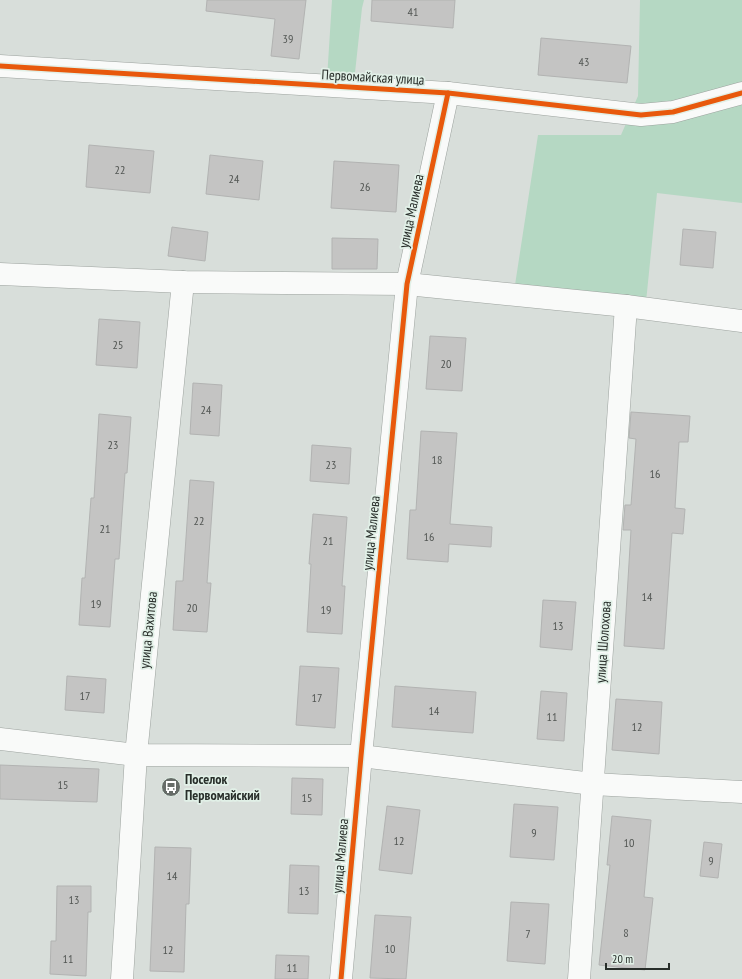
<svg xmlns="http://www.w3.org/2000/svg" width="742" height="979" font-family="'PT Sans Narrow',sans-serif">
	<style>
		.green { fill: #b5d8c3 }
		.building { fill: #c4c4c3; stroke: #b2b3b2 }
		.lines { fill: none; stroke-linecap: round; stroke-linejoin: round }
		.minor-casing { stroke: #9ca29e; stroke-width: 23 }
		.minor { stroke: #f9faf9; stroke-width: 22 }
		.cycleway-casing { stroke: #e1f0e7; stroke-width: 8 }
		.cycleway { stroke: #e8590c; stroke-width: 5 }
		.labels { text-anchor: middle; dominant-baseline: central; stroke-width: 3.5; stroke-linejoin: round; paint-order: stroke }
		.number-label { font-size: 12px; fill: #525653 }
		.street-label { font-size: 14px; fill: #282e2a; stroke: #e1f0e7 }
		.poi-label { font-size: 14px; font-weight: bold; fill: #282e2a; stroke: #e1f0e7; text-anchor: start }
	</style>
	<rect width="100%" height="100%" fill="#d8deda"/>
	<g class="green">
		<polygon points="332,0 364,0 362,8 354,82 327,79"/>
		<polygon points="640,0 742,0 742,203 657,193 646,302 515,285 538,135 621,135 638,96"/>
	</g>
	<g class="building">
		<polygon points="207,0 306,0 299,59 271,56 275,19 206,11"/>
		<polygon points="372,0 455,0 453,28 371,21"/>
		<polygon points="541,38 631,46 627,83 538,75"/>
		<polygon points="89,145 154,151 150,193 86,187"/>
		<polygon points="210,155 263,161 259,200 206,194"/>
		<polygon points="334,161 399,165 396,212 331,208"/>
		<polygon points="172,227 208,232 205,261 168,256"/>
		<polygon points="683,229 716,232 713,268 680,265"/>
		<polygon points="332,238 378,239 377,269 332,269"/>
		<polygon points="99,319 140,322 137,368 96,365"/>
		<polygon points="430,336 466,338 462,391 426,389"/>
		<polygon points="193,383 222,385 219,436 190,434"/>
		<polygon points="631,412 690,416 688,442 679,442 675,508 685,509 683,534 672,533 664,649 624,646 631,530 623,530 625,505 631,505 636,439 629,438"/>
		<polygon points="99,414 131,417 127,473 125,473 119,559 115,559 110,627 79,625 82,578 85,578 91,498 94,498"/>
		<polygon points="421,431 457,433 450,524 492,527 491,547 449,544 448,562 407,559 410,510 416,510"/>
		<polygon points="312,445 351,448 349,484 310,481"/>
		<polygon points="190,480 214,482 207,583 211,583 207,632 173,630 176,581 183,581"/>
		<polygon points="313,514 347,517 342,586 345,586 342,634 307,632 311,564 309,564"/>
		<polygon points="543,600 576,602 572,650 540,647"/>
		<polygon points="300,666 339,668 335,728 296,725"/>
		<polygon points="67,676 106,679 104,713 65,710"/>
		<polygon points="395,686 476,692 473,733 392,727"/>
		<polygon points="541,691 567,693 564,741 537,739"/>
		<polygon points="616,699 662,702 659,754 612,750"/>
		<polygon points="0,765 99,769 97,802 0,799"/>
		<polygon points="292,778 323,779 322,815 291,814"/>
		<polygon points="514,804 558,807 554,860 510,857"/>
		<polygon points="387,806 420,810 412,874 379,870"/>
		<polygon points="612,816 651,820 644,897 653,898 645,970 599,965 610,865 607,865"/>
		<polygon points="704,842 722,844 718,878 700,876"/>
		<polygon points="155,847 191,848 189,904 186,904 184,972 150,971"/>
		<polygon points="290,865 319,866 318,914 288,913"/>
		<polygon points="57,886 91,886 91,912 88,912 86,976 50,974 51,941 56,941"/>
		<polygon points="511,902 549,904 545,964 507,961"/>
		<polygon points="375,915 411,917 406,979 370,978"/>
		<polygon points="276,955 309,956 308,979 275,979"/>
	</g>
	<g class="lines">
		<g class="minor-casing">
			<g id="minor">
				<polyline points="0,66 448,93 641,115 673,112 742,93"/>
				<polyline points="0,274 183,282 407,284 626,306 742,321"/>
				<polyline points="0,739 136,755 361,756 593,784 742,792"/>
				<polyline points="122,979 136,755 183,282"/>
				<polyline points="341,979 361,756 407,284 448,93"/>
				<polyline points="579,979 626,306"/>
			</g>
		</g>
		<use href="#minor" class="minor"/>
		<g class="cycleway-casing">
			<g id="cycleway">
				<polyline points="0,66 448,93 641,115 673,112 742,93"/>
				<polyline points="341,979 361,756 407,284 448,93"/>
			</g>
		</g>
		<use href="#cycleway" class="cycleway"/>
	</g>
	<defs>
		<g id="bus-disc" transform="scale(1)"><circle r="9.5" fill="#666c68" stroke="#e1f0e7"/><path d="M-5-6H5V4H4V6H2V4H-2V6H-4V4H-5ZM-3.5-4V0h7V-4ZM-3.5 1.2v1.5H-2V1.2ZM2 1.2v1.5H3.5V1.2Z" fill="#fff"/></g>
	</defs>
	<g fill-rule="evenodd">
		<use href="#bus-disc" x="171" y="787"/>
	</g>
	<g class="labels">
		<g class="number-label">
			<text x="413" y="11">41</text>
			<text x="288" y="38">39</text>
			<text x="584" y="61">43</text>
			<text x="120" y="169">22</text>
			<text x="234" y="178">24</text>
			<text x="365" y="186">26</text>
			<text x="118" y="344">25</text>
			<text x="446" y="363">20</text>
			<text x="206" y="409">24</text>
			<text x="113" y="444">23</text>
			<text x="437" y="459">18</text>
			<text x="331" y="464">23</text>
			<text x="655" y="473">16</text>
			<text x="199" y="520">22</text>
			<text x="105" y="528">21</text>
			<text x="429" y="536">16</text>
			<text x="328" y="540">21</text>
			<text x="647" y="596">14</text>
			<text x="96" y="603">19</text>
			<text x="192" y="607">20</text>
			<text x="326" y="609">19</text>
			<text x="558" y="625">13</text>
			<text x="85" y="695">17</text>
			<text x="317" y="697">17</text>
			<text x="434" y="710">14</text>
			<text x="552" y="716">11</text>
			<text x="637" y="726">12</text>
			<text x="63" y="784">15</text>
			<text x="307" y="797">15</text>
			<text x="534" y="832">9</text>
			<text x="399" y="840">12</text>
			<text x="629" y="842">10</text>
			<text x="711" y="860">9</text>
			<text x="172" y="875">14</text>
			<text x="304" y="890">13</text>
			<text x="74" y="899">13</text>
			<text x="626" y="932">8</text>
			<text x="528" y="933">7</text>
			<text x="390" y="948">10</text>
			<text x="168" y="949">12</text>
			<text x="68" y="958">11</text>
			<text x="292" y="967">11</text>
		</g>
		<g class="street-label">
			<text transform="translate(373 77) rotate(3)">Первомайская улица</text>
			<text transform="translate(411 211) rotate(-78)">улица Малиева</text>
			<text transform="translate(371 533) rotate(-84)">улица Малиева</text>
			<text transform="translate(148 630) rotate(-84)">улица Вахитова</text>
			<text transform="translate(603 642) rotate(-86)">улица Шолохова</text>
			<text transform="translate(340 856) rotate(-85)">улица Малиева</text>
		</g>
		<g class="poi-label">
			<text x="185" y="779">Поселок<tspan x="185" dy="16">Первомайский</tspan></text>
		</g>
	</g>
	<path d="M606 963v6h63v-6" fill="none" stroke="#282e2a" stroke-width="2"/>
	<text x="612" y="963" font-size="12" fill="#282e2a" stroke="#e1f0e7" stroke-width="3" paint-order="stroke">20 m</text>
</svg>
